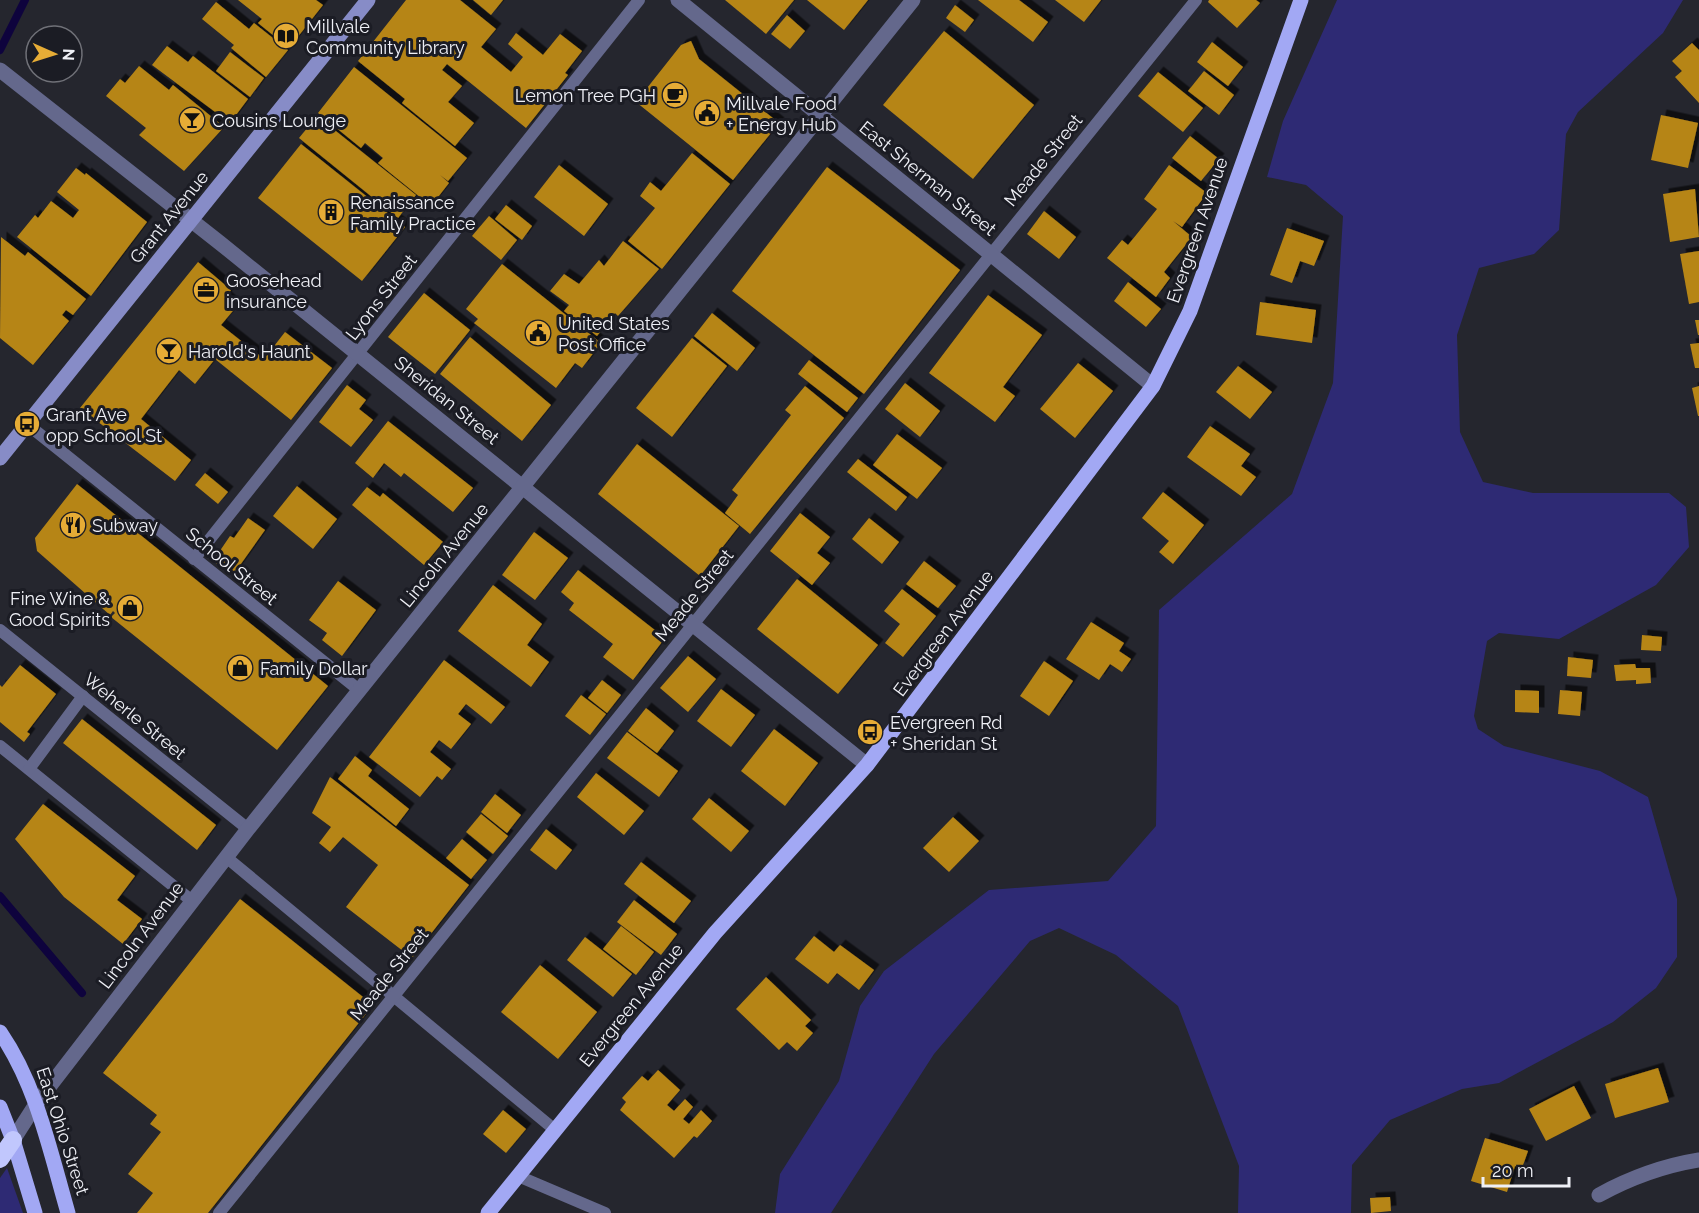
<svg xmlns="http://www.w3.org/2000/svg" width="1699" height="1213" font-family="Raleway,sans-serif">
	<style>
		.green { fill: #2e2a74 }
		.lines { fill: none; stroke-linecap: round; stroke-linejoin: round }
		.stream { stroke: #0e033d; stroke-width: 8 }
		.building { fill: #b68517; filter: url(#shadow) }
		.lane { stroke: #64688c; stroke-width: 12 }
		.street { stroke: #64688c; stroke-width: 15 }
		.secondary { stroke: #878cc7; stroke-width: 15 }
		.primary { stroke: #a2a8f4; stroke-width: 15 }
		.highway { stroke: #c1c7fd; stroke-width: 18 }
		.labels { text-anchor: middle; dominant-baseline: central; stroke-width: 6; stroke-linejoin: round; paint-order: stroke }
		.poi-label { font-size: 18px; fill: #eff0f6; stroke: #1b1c24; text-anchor: start }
		.street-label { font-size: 18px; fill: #eff0f6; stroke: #1b1c24 }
	</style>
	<defs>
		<filter id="shadow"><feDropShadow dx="5.5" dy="-5.5" stdDeviation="0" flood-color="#0009"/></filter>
	</defs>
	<rect width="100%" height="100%" fill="#25262e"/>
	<g class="green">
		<polygon points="1337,0 1683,0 1663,33 1578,112 1566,134 1559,230 1534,254 1479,268 1457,335 1460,432 1483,482 1533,493 1669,493 1686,507 1689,547 1656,585 1559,639 1499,633 1487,641 1474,716 1478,729 1504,746 1600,771 1648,797 1677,899 1677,957 1656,988 1613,1022 1499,1083 1462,1089 1390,1120 1352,1165 1351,1213 1238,1213 1239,1166 1178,1006 1116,955 1059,928 1030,941 934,1054 831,1213 775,1213 780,1174 839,1081 860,1006 884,971 989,890 1108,881 1156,826 1159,610 1292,494 1333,383 1343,216 1306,185 1267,177 1283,121"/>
		<polygon points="7,1168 23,1213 0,1213 0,1178"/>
	</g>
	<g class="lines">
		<g class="stream">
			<polyline points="0,50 25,0"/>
			<polyline points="0,896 82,993"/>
		</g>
	</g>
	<g class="building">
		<polygon points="238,0 316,0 323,5 289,48 258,23 262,19"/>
		<polygon points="406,0 460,0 496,29 481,47 511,72 523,57 508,44 516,33 543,55 560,34 582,51 565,73 568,75 526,128 447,64 442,70 462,86 448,102 474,123 455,146 402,103 405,99 358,61"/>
		<polygon points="473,0 503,0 491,15"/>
		<polygon points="725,0 794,0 766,34"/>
		<polygon points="807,0 868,0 844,30"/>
		<polygon points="978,0 1019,0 1048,22 1033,42"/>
		<polygon points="1055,0 1101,0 1084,22"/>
		<polygon points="1209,0 1256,0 1260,3 1237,28 1208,2"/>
		<polygon points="216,2 249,29 254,23 288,50 266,77 231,48 234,45 202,19"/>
		<polygon points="955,5 974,20 965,32 946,18"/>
		<polygon points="787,15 805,31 790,49 771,34"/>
		<polygon points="944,31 1034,105 973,179 883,105"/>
		<polygon points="691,41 699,59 779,123 733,180 636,102 681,45"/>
		<polygon points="1212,42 1243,67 1228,86 1197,62"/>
		<polygon points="1692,43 1699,50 1699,103 1675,77 1682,71 1672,61"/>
		<polygon points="167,46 188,62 193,56 248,99 230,123 152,65"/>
		<polygon points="230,52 264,78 250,97 216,71"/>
		<polygon points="139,66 169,90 173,85 224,127 184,171 139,135 146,128 106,96 120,79 125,83"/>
		<polygon points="354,67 467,158 448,181 440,175 449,183 431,206 378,163 383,158 365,143 361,148 318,113"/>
		<polygon points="1204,71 1234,95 1219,115 1188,91"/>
		<polygon points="1158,72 1203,108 1183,132 1138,96"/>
		<polygon points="1661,115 1698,123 1688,168 1651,160"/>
		<polygon points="317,116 416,195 398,218 299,138"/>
		<polygon points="1190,136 1219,159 1201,181 1172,158"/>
		<polygon points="301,144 405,227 362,281 258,198"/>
		<polygon points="692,153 730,184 662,269 628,241 655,208 640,196 650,182 661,191"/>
		<polygon points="559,165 608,204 584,236 534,197"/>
		<polygon points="1169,165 1207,193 1182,227 1173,221 1192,237 1164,272 1170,278 1156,297 1107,258 1122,240 1128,245 1157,209 1144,199"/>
		<polygon points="827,167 960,270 864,394 732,291"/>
		<polygon points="76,168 85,175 86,173 147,222 91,296 17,237 35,215 38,218 51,201 73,218 79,210 57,192"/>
		<polygon points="1695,189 1699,237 1670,242 1663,194"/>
		<polygon points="506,205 532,226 522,240 495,219"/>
		<polygon points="1044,211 1076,237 1059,259 1027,234"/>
		<polygon points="489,216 517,240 501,260 472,236"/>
		<polygon points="1287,228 1324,241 1314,266 1300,261 1292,283 1270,275"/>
		<polygon points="1,237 25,256 28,252 86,299 73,315 66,310 62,315 69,321 33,365 0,338"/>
		<polygon points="623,241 659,269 618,316 615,313 597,336 564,311 569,305 550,291 564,274 579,284 599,260 604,266"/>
		<polygon points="1699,251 1699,302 1689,304 1680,254"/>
		<polygon points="198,262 231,290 226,297 237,306 221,325 264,359 285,332 332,368 291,420 215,359 195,384 179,370 141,419 191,460 175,481 80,408"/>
		<polygon points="502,264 601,343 582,368 575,363 556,388 474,323 478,319 466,309"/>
		<polygon points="1128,282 1161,309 1146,327 1114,301"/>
		<polygon points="424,293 470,330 435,374 388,337"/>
		<polygon points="988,295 1042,335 1003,387 1015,396 995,422 929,373"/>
		<polygon points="1260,302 1316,310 1312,343 1256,335"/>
		<polygon points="712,313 755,348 737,371 694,336"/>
		<polygon points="1695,320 1699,320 1699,335 1698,335"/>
		<polygon points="470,337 551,405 522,441 440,374"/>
		<polygon points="692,338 727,366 672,437 636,408"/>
		<polygon points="1699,343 1699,368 1695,368 1690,344"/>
		<polygon points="809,360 858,398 847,412 798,374"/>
		<polygon points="1078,363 1113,391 1075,438 1040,409"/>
		<polygon points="1238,366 1272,392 1250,419 1216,392"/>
		<polygon points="905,383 940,411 920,437 885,409"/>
		<polygon points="347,385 366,400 359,409 373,420 351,447 319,422"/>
		<polygon points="805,386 844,418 750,534 725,513 738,495 732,490 791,415 785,410"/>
		<polygon points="1699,386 1699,416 1698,416 1692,388"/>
		<polygon points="388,421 473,488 453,512 404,473 401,477 384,463 373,478 355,463"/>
		<polygon points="1210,426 1250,454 1241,466 1256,477 1241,496 1187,457"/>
		<polygon points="897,434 942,468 917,499 873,465"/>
		<polygon points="637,444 739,526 700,576 598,494"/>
		<polygon points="858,459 907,497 896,511 847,472"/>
		<polygon points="205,473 228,492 218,504 195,485"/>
		<polygon points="77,484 328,686 277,750 111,617 115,613 113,611 110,615 37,551 35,538"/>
		<polygon points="297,486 337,519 313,549 273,516"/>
		<polygon points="367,487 380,497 383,493 443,542 424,565 352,505"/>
		<polygon points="1163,492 1204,525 1173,564 1159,552 1169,541 1142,518"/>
		<polygon points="800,513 830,537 817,553 830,563 812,585 770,551"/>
		<polygon points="248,518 265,530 233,575 213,561 230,536 234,538"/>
		<polygon points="869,518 899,542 882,564 852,539"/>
		<polygon points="534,532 568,558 535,600 502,575"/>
		<polygon points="924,561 956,586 938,608 906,584"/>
		<polygon points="578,570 665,638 633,680 603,657 613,644 569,610 574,603 561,592"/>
		<polygon points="797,579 878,645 838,694 757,629"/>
		<polygon points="338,581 376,610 342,656 322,640 327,633 309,620"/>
		<polygon points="493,585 542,624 527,645 549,662 531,687 458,631"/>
		<polygon points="902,589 936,616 903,657 885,643 900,624 884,611"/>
		<polygon points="1091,622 1124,643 1119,651 1131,659 1122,672 1110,664 1099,680 1066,659"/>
		<polygon points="1642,635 1662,637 1661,651 1641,650"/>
		<polygon points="688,656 716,679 688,712 660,688"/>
		<polygon points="1568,657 1593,660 1591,678 1567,676"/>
		<polygon points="444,660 505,707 491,724 466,704 458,714 471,724 451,749 439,740 430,752 451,769 442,780 437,776 420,797 369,757"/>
		<polygon points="1044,661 1073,681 1049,716 1020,696"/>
		<polygon points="1635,664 1636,668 1650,668 1651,683 1636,684 1636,680 1616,681 1614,665"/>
		<polygon points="20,665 56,694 27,732 30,734 24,742 0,722 0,685 2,687"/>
		<polygon points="602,680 621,695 607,713 588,698"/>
		<polygon points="721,689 755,715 731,747 697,721"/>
		<polygon points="1515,690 1539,691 1539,713 1515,712"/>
		<polygon points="1560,690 1582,692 1580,716 1558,714"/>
		<polygon points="581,695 606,714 590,735 565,716"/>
		<polygon points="646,708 674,731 657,753 628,731"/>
		<polygon points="82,719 216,825 197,850 63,743"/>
		<polygon points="774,729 818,763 785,806 741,771"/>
		<polygon points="627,732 678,771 659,797 607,758"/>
		<polygon points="355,756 372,770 368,776 409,809 396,826 338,779"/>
		<polygon points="596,773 644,811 624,835 577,797"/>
		<polygon points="330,777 469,885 412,958 346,907 378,865 343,837 330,852 319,843 331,827 312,813"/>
		<polygon points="495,794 521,815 507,833 481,812"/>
		<polygon points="709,798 749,831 731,852 692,819"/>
		<polygon points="43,804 135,876 117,900 142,919 123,944 64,897 15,839"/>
		<polygon points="481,814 508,836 493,854 466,832"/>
		<polygon points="953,817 979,841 949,872 923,848"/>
		<polygon points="546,829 572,850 556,870 530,850"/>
		<polygon points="462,839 487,860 471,879 446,858"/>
		<polygon points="641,862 691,901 674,923 624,884"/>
		<polygon points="240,899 373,1005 208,1213 137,1213 153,1193 128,1174 161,1132 150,1124 157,1115 103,1073"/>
		<polygon points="634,900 677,934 661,955 617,922"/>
		<polygon points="621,926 654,952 636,975 603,949"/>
		<polygon points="814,936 834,952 840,945 874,970 859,990 837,973 828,984 795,959"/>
		<polygon points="585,937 632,974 613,997 567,960"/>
		<polygon points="540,965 597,1012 558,1059 501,1012"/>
		<polygon points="766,977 811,1020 805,1026 813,1033 797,1051 787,1042 779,1050 736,1009"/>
		<polygon points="1658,1068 1669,1102 1615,1118 1605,1084"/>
		<polygon points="658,1070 680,1090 667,1105 674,1111 685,1099 693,1107 683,1119 689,1124 701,1110 712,1121 697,1138 694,1136 674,1158 620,1110 626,1102 622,1098 642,1076 648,1081"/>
		<polygon points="1574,1086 1591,1118 1546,1141 1529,1109"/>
		<polygon points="503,1110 526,1129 506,1153 483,1134"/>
		<polygon points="1485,1138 1528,1151 1522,1168 1515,1166 1507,1192 1471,1181"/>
		<polygon points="1390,1197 1391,1211 1371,1213 1370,1198"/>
	</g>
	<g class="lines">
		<g class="lane">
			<polyline points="27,424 359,690"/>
			<polyline points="194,559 639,0"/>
			<polyline points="0,630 248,829"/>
			<polyline points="0,746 192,901"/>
			<polyline points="29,769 83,696"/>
			<polyline points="226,857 555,1130"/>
			<polyline points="518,1176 605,1213"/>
			<polyline points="219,1213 1196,0"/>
		</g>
		<g class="street">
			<polyline points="678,0 1153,386"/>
			<polyline points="0,70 220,243 867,765"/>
			<polyline points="13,1140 36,1104 248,829 913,0"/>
			<path d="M1599,1195c33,-18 63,-29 100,-35"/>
		</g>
		<polyline class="secondary" points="0,458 368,0"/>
		<g class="primary">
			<path d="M0,1032c37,54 50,119 68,181"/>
			<polyline points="0,1107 13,1140 35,1213"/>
			<polyline points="488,1213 715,933 867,765 1153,386 1190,311 1301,0"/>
		</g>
		<polyline class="highway" points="0,1159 13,1140"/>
	</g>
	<defs>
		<g id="library-disc" transform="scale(1.35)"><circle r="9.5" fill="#e6ac36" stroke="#1b1c24"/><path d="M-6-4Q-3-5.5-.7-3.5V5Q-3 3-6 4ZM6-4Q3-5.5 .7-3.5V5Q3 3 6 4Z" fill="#111"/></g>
		<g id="cafe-disc" transform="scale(1.35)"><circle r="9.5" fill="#e6ac36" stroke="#1b1c24"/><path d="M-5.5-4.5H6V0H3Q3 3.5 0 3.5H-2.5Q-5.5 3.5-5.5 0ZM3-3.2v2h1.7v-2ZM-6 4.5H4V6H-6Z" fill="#111"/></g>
		<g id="civic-disc" transform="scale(1.35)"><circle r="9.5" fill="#e6ac36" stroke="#1b1c24"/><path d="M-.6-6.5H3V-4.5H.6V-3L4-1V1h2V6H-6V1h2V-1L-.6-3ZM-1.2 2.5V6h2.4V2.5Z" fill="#111"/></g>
		<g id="bar-disc" transform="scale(1.35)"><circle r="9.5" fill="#e6ac36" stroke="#1b1c24"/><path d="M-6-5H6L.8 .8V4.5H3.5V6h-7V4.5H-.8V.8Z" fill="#111"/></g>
		<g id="building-disc" transform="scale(1.35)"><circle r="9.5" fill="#e6ac36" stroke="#1b1c24"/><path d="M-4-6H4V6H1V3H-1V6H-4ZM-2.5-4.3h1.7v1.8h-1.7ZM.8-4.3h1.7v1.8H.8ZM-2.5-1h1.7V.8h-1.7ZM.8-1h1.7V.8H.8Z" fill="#111"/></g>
		<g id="office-disc" transform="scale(1.35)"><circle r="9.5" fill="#e6ac36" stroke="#1b1c24"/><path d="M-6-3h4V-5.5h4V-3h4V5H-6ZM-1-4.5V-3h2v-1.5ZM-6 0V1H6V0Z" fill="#111"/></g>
		<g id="bus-disc" transform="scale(1.35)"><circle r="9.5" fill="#e6ac36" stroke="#1b1c24"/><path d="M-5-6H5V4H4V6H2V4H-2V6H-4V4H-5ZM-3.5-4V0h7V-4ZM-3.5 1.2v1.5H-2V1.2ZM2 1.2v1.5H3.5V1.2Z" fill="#111"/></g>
		<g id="restaurant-disc" transform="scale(1.35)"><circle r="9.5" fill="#e6ac36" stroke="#1b1c24"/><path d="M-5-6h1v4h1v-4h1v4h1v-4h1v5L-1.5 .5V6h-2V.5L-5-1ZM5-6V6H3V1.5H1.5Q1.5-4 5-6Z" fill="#111"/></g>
		<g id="shop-disc" transform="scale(1.35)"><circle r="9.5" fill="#e6ac36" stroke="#1b1c24"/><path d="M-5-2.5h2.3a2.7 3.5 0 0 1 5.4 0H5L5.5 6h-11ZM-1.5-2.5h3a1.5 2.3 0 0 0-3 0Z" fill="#111"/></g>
	</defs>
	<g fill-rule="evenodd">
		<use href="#library-disc" x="286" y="36"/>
		<use href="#cafe-disc" x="675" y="95"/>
		<use href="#civic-disc" x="707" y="113"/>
		<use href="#bar-disc" x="192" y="120"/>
		<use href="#building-disc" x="331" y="212"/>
		<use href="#office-disc" x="206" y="290"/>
		<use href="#civic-disc" x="538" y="333"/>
		<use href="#bar-disc" x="169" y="351"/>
		<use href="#bus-disc" x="27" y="424"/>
		<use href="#restaurant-disc" x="73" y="525"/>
		<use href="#shop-disc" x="130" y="608"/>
		<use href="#shop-disc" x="240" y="668"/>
		<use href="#bus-disc" x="870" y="732"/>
	</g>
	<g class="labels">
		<g class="poi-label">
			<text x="306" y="26">Millvale<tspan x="306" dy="21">Community Library</tspan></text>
			<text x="656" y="95" text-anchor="end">Lemon Tree PGH</text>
			<text x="726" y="103">Millvale Food<tspan x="726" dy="21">+ Energy Hub</tspan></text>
			<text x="212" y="120">Cousins Lounge</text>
			<text x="350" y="202">Renaissance<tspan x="350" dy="21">Family Practice</tspan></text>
			<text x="226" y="280">Goosehead<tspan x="226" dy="21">insurance</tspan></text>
			<text x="558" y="323">United States<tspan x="558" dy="21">Post Office</tspan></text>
			<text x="188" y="351">Harold's Haunt</text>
			<text x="46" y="414">Grant Ave<tspan x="46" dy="21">opp School St</tspan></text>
			<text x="92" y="525">Subway</text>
			<text x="110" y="598" text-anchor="end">Fine Wine &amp;<tspan x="110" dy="21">Good Spirits</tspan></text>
			<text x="260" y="668">Family Dollar</text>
			<text x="890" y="722">Evergreen Rd<tspan x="890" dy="21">+ Sheridan St</tspan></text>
		</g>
		<g class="street-label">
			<text transform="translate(1043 160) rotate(-51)">Meade Street</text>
			<text transform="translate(928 178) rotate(39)">East Sherman Street</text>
			<text transform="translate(169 217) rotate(-51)">Grant Avenue</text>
			<text transform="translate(1197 230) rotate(-71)">Evergreen Avenue</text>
			<text transform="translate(381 297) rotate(-52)">Lyons Street</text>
			<text transform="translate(447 400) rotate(39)">Sheridan Street</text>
			<text transform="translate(444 555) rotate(-51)">Lincoln Avenue</text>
			<text transform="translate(232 566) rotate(39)">School Street</text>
			<text transform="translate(694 595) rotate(-51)">Meade Street</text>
			<text transform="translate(943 633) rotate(-53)">Evergreen Avenue</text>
			<text transform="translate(135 716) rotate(39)">Weherle Street</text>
			<text transform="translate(141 935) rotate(-53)">Lincoln Avenue</text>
			<text transform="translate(389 974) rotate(-51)">Meade Street</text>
			<text transform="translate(631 1005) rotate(-51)">Evergreen Avenue</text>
			<text transform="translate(63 1131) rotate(72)">East Ohio Street</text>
		</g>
	</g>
	<g transform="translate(54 54) rotate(93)"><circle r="28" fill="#1b1c24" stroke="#707178" stroke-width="1.5"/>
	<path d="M0-4.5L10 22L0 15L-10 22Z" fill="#e6ac36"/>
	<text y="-9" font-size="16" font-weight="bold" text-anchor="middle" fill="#eff0f6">N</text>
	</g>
	<path d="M1483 1177v9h86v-9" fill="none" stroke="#eff0f6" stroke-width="3"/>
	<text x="1492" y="1177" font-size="18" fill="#eff0f6" stroke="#1b1c24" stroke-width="4.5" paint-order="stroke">20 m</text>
</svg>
